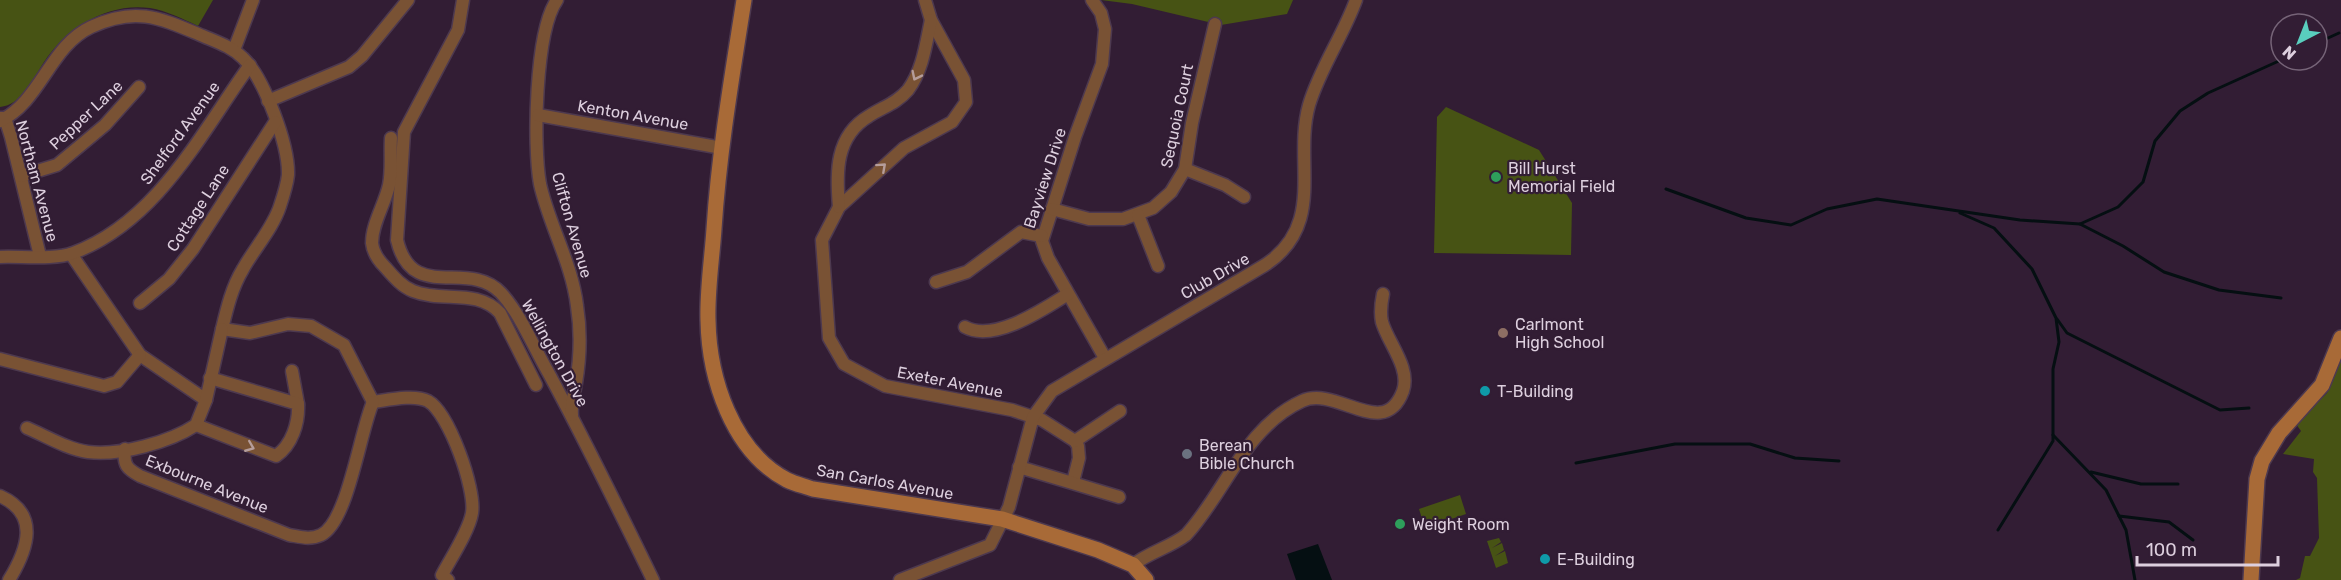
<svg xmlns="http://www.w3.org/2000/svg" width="2341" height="580" font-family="Rubik,sans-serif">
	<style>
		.green { fill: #475314 }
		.water { fill: #050f12 }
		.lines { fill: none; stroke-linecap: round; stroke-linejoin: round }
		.stream { stroke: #050f12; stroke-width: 3 }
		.street-casing { stroke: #4d394f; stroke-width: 15 }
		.secondary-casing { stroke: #4d394f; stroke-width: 18 }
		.street { stroke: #795234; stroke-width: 12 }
		.secondary { stroke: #a86a37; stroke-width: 15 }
		.oneway { stroke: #b59d9a }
		.leisure-dot { fill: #2e9e5b; stroke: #321d34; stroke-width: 2 }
		.education-dot { fill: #8d6e63; stroke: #321d34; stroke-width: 2 }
		.culture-dot { fill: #0f9aa8; stroke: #321d34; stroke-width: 2 }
		.worship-dot { fill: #6b7280; stroke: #321d34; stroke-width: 2 }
		.labels { text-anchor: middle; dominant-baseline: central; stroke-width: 4.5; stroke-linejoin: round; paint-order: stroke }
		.street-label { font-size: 16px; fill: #ddcfde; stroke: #321d34 }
		.poi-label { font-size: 16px; fill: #ddcfde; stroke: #321d34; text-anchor: start }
	</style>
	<rect width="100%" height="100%" fill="#321d34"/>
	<g class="green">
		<path d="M0,0h213l-15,26c-15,-7 -31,-15 -48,-18 -42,-6 -84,20 -106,54 -11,17 -22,43 -44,45z"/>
		<polygon points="1101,0 1293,0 1287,14 1221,25 1132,4"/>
		<polygon points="1446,107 1539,150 1572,203 1571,255 1434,253 1437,117"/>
		<polygon points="2341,360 2341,580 2296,580 2300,578 2305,556 2310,556 2319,538 2317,478 2313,472 2314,459 2283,454 2301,431 2296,424 2327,393"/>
		<polygon points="1460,495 1466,514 1425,528 1419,509"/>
		<polygon points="1499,538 1501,542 1492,548 1502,543 1504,550 1495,556 1505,551 1508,563 1496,568 1487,541"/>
	</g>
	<polygon class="water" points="1318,544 1332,580 1296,580 1287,554"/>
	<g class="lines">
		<g class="stream">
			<polyline points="2317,43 2339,33"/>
			<polyline points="1666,189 1746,218 1791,225 1827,209 1877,199 2020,220 2080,224 2118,207 2143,182 2155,141 2180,111 2208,93 2281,60"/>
			<polyline points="1960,213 1994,228 2032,269 2056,318 2059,342 2053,369 2053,441 1998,530"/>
			<polyline points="2080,224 2123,246 2164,272 2219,290 2281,298"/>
			<polyline points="2057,319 2067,333 2220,410 2249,408"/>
			<polyline points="2053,435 2106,490 2126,530 2135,580"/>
			<polyline points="1576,463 1675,444 1750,444 1795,458 1839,461"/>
			<polyline points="2091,472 2141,484 2178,484"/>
			<polyline points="2119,516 2169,522 2193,540"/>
		</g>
		<g class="street-casing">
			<g id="street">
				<path d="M463,0l-5,30 -54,102 -7,108c15,64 71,18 104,53 20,22 32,53 47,79 37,68 71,138 105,208"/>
				<path d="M557,0c-22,31 -24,146 -17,184 9,41 32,79 37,122 4,25 3,53 -1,77 -2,12 -5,20 -4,32"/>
				<polyline points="925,0 931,20 964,80 966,102 952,122 904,148 839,207 822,240 829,338 844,364 885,386 1012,410 1042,420 1075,441 1078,446 1079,458 1073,482"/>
				<polyline points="1092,0 1101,13 1105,29 1102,64 1075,137 1042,241 1048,258 1105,358"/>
				<polyline points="234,50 253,0"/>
				<polyline points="268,101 349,67 362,56 408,0"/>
				<polyline points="538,115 722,148"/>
				<polyline points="0,118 5,118 11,137 40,256"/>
				<path d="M0,121c41,-20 50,-75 91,-94 45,-21 69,-9 112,9 14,6 29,11 40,22 21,20 46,87 45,117 -1,10 -5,22 -8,31 -7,22 -26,43 -37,63 -11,18 -16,39 -21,60l28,4 38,-9 23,2 33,19 29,57c15,-2 41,-8 55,-1 21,12 48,88 44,112 -3,18 -21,45 -30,62l6,5"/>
				<path d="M391,138c-1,16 1,32 -2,47 -4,19 -17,38 -17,58 1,9 7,18 13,24 8,9 16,19 28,24 29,12 64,-3 87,22l36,72"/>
				<polyline points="1185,169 1225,185 1244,197"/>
				<polyline points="21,176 57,165 105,125 139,87"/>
				<path d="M839,207c-3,-34 -4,-71 30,-91 14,-9 28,-13 39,-26 15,-20 18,-47 23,-70"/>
				<polyline points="1052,209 1089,219 1123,219 1153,208 1171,192 1185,169 1192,123 1215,24"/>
				<polyline points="1138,215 1158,266"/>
				<polyline points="71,254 140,355 206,400"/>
				<path d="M0,257c20,-1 55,3 73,-4 84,-31 128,-120 177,-188"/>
				<polyline points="936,282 967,272 1021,232 1042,236"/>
				<polyline points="140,303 169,279 193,249 275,122"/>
				<path d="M965,327c29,16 79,-18 103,-33"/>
				<polyline points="0,359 104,386 117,382 140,355"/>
				<polyline points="292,371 298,404"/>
				<path d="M196,425l80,31c16,-11 23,-33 22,-52l-88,-26"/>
				<path d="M27,428c19,8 40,21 61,24 32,4 82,-10 108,-27l10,-25 16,-71"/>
				<polyline points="1075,441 1120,411"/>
				<path d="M125,449c-2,16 2,20 15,27l149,59c12,2 21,5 32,0 27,-13 39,-104 52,-133"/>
				<polyline points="1019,467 1119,497"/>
				<path d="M0,496c40,18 28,53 9,84"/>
				<path d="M1133,565c16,-13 36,-17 53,-30 39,-42 59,-108 116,-134 35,-16 82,41 101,-10 8,-23 -15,-48 -21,-69 -2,-9 -1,-18 1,-28"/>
				<path d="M900,580l90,-35 19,-38 24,-90 19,-26 213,-126c62,-41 28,-103 44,-160 11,-37 34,-69 47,-105"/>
			</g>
		</g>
		<g class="secondary-casing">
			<g id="secondary">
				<path d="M744,0c-12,76 -25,152 -30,229 -2,30 -7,61 -6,91 1,58 24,131 79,160 8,4 18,6 26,9l189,30 96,31 35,15 13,15"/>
				<polyline points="2251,580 2257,479 2262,461 2279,433 2322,385 2341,338"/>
			</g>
		</g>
		<use href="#street" class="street"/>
		<use href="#secondary" class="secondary"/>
	</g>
	<defs><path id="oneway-chevron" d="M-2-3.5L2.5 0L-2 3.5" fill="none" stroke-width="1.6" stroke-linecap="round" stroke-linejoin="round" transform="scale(1.5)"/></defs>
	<g class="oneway">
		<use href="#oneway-chevron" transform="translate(916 76) rotate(116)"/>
		<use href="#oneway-chevron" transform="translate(882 167) rotate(-42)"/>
		<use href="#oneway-chevron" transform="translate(250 447) rotate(22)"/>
	</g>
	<g class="leisure-dot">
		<circle cx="1496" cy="177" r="6"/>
		<circle cx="1400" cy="524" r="6"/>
	</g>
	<circle class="education-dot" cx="1503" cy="333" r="6"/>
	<g class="culture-dot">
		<circle cx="1485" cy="391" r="6"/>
		<circle cx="1545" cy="559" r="6"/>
	</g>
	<circle class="worship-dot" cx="1187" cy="454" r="6"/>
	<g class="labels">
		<g class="street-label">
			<text transform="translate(86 115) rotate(-43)">Pepper Lane</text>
			<text transform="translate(633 115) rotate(10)">Kenton Avenue</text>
			<text transform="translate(1177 116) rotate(-78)">Sequoia Court</text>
			<text transform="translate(180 133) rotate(-54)">Shelford Avenue</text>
			<text transform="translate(1045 178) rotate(-72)">Bayview Drive</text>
			<text transform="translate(37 181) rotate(75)">Northam Avenue</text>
			<text transform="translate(198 208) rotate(-57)">Cottage Lane</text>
			<text transform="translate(572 225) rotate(74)">Clifton Avenue</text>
			<text transform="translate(1215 276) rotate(-30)">Club Drive</text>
			<text transform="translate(555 353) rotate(61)">Wellington Drive</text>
			<text transform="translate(950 382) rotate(11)">Exeter Avenue</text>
			<text transform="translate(885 482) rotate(10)">San Carlos Avenue</text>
			<text transform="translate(207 484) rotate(22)">Exbourne Avenue</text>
		</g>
		<g class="poi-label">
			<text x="1508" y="168">Bill Hurst<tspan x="1508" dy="18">Memorial Field</tspan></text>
			<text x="1515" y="324">Carlmont<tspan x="1515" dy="18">High School</tspan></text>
			<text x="1497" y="391">T-Building</text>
			<text x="1199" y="445">Berean<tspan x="1199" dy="18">Bible Church</tspan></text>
			<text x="1412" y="524">Weight Room</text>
			<text x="1557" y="559">E-Building</text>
		</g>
	</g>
	<g transform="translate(2299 42) rotate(222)"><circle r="28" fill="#321d34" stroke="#766478" stroke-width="1.5"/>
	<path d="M0-4.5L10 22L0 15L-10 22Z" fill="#59cebe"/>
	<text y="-9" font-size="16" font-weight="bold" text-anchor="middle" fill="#ddcfde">N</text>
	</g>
	<path d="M2137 556v9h141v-9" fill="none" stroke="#ddcfde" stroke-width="3"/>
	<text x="2146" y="556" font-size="18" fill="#ddcfde" stroke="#321d34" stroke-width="4.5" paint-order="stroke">100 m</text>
</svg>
